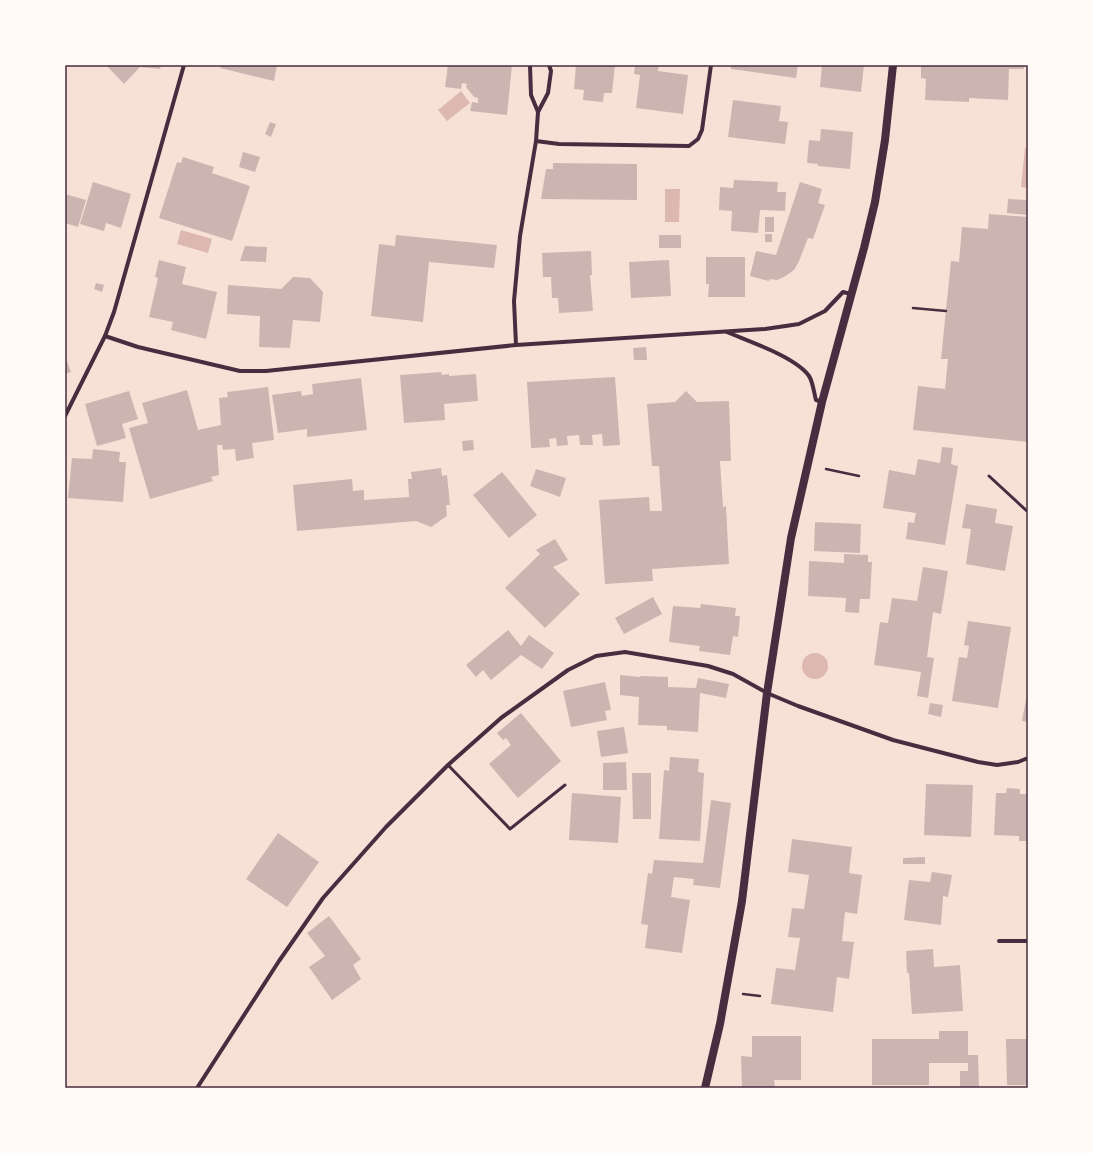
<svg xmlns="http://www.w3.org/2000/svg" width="1093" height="1153" font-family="Jost,sans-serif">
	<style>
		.water { fill: #dcb8b0 }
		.building { fill: #ccb4b1 }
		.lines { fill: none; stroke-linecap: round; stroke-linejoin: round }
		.path { stroke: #4a2c40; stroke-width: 2.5 }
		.service { stroke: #4a2c40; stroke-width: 3 }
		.minor { stroke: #4a2c40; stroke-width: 4 }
		.secondary { stroke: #4a2c40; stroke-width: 8 }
		.neatline { fill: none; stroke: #4a2c40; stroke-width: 1.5 }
	</style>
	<rect width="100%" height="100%" fill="#f7e1d7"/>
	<g class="water">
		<polygon points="461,91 470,103 447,121 438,110"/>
		<polygon points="1025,148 1028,149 1028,188 1021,187"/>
		<polygon points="665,189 680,189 679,222 665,222"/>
		<polygon points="181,230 212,239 208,253 177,244"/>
		<circle cx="815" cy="666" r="13"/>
	</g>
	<g class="building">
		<polygon points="106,65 161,65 160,69 140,67 124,84"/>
		<polygon points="221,65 277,65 274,81 220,68"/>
		<polygon points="448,65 512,65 507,115 470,111 472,102 478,103 478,98 474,97 466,87 467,84 462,83 461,89 445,87"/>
		<polygon points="576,65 615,65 612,93 604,93 603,102 583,100 584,90 574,89"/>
		<polygon points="635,65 659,65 658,71 688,75 683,114 636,108 640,75 634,74"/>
		<polygon points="731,65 798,65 796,78 731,69"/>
		<polygon points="822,65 864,65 861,92 820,87"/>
		<polygon points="921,65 1024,65 1024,69 1009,69 1008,100 969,98 969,102 925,100 926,79 921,78"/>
		<polygon points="733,100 781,106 779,121 788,122 785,144 728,137"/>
		<polygon points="270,122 276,124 271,137 265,134"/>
		<polygon points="821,129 853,132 850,169 818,166 818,164 807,163 809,140 820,141"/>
		<polygon points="243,152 260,157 255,172 239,167"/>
		<polygon points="183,157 214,167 212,173 250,186 232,241 159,218 177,162 181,163"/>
		<polygon points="553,163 637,164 637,200 541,199 546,169 553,169"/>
		<polygon points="734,180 778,182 777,192 786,192 785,211 760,210 758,233 731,231 732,211 719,210 720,187 733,188"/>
		<polygon points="93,182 131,194 121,228 106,223 104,231 80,224"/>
		<polygon points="800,182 822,189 818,203 825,205 813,239 808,238 799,261 794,270 784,277 777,280 770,279 769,281 750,276 756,251 776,255"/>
		<polygon points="65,194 86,200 78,227 65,223"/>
		<polygon points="1008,199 1028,200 1028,215 1007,213"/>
		<polygon points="989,214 1028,217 1028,442 913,430 918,386 945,389 948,359 941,359 951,261 959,262 962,227 988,229"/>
		<rect x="765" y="217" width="9" height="15"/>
		<rect x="765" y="234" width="7" height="8"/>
		<polygon points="396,235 497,245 494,268 429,262 423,322 371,316 379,244 395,246"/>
		<rect x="659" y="235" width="22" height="13"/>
		<polygon points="245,246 267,247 266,262 240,261"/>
		<polygon points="591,251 592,275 590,275 593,311 559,313 558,298 552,298 551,277 543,277 542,253"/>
		<polygon points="706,257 745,257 745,297 708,297 709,284 706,284"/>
		<polygon points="159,260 186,267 182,284 217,292 206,339 171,330 173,322 149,317 158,278 155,277"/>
		<polygon points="669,260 671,296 631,298 629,262"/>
		<polygon points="293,277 310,278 323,292 320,322 293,320 290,348 259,347 260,316 227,314 228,285 281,289"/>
		<polygon points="96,283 104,285 102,292 94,289"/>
		<polygon points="646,347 647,360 634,360 633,348"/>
		<polygon points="65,356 71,372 65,374"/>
		<polygon points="441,372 442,375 449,374 449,376 476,374 478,401 444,404 445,420 404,423 400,375"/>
		<polygon points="615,377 620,445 603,446 602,434 592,435 593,445 580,445 579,435 567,436 568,445 557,446 556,438 549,439 550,447 531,448 527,382"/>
		<polygon points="361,378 367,430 307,437 307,429 278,433 272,395 301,391 302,396 313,394 312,384"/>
		<polygon points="268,387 274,440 252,443 254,458 236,461 235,449 223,450 222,445 217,445 219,475 211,477 213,481 150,499 129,428 148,423 142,403 187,390 198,430 221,425 219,398 228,397 227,392"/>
		<polygon points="129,391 138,419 122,424 126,438 97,446 85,404"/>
		<polygon points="686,391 697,402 729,401 731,461 720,461 723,507 726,506 729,564 652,569 653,581 605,584 599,500 649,497 650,511 662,511 659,466 652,466 647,404 675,402"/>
		<polygon points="473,440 474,450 463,451 462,441"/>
		<polygon points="942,447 953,448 951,464 958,466 945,545 906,539 908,522 914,523 916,513 883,508 889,470 915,475 918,459 940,463"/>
		<polygon points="93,449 120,452 119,462 126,462 123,502 68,498 72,458 92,459"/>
		<polygon points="441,468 442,476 447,475 450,505 446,505 447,516 431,527 416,521 297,531 293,485 352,479 353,491 364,490 364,500 409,497 408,479 412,479 411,472"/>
		<polygon points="536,469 566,478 560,497 530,486"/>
		<polygon points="502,472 537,515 509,538 473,495"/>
		<polygon points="966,504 997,509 995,523 1013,526 1005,571 966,564 971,529 962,528"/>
		<polygon points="815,522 861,524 860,553 814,551"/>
		<polygon points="555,539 568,560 553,567 580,594 545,628 505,588 540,554 536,550"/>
		<polygon points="844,554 868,555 868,562 872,562 870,599 860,599 859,613 845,612 846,598 808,596 809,561 844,563"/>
		<polygon points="923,567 948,571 941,614 933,612 927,657 934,658 928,698 917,696 921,672 874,665 880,622 888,623 892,598 917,601"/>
		<polygon points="653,597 662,614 624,634 615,618"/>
		<polygon points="701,604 736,608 735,616 740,616 738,637 733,636 730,655 699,651 700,646 669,642 673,606 700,608"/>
		<polygon points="968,621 1011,627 998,708 952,701 959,657 967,658 969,646 964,645"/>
		<polygon points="508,630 521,646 529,635 554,653 542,669 521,655 491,680 483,670 476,677 466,665"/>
		<polygon points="620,675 640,677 640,676 668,677 668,687 696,688 698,678 729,684 726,698 700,693 698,732 667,730 667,726 638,725 639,697 620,695"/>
		<polygon points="605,682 611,710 605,711 607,720 571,727 563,691"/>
		<polygon points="1027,694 1028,694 1028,722 1022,721"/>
		<polygon points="930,703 943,705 941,717 928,714"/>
		<polygon points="521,713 561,761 518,798 489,764 511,745 506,738 503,740 497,733"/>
		<polygon points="624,727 628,753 601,757 597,731"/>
		<polygon points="670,757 699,759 698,772 704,773 700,841 659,839 664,770 669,771"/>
		<polygon points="626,762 627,790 603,790 603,763"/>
		<polygon points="632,773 651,773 651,819 633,819"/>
		<polygon points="926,784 973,785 971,837 924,835"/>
		<polygon points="1007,788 1020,789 1020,794 1028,794 1028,841 1019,841 1019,836 994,835 996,793 1006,793"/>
		<polygon points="572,793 621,797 618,843 569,840"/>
		<polygon points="711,800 731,803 720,888 693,885 694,879 674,877 671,897 690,900 682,953 645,948 648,925 641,924 648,873 652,874 654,860 703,863"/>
		<polygon points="278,833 319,862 287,907 246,879"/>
		<polygon points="792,839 852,847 849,873 862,875 857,914 845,912 842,941 854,942 849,979 837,977 833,1012 771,1004 776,968 795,970 800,938 788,937 792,908 804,909 809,875 788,872"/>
		<polygon points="925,857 925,864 903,864 903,858"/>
		<polygon points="932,872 952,875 948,897 943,896 941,925 904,920 909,880 930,882"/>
		<polygon points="329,916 361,959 353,965 361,979 332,1000 309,967 325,956 307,933"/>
		<polygon points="933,949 934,967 960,965 963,1011 912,1014 909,973 907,973 906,951"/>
		<polygon points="939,1031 968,1031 968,1055 978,1055 979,1088 960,1088 960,1071 968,1071 968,1063 929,1063 929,1085 872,1085 872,1039 939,1039"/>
		<polygon points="752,1036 801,1036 801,1080 774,1080 775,1088 742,1088 741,1056 752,1057"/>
		<polygon points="1006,1039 1028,1039 1028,1085 1007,1085"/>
	</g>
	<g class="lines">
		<g class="path">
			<polyline points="913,308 946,311"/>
			<polyline points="826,469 859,476"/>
			<polyline points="743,994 760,996"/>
		</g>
		<g class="service">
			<polyline points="989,476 1028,512"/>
			<polyline points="448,765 510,829 565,785"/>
		</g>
		<g class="minor">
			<polyline points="530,65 531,95 538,112"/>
			<polyline points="536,141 559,144 689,146 698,139 702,130 711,65"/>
			<path d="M727,332c21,9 69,25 82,44 4,6 5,17 7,24l6,2"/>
			<polyline points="105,336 138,347 240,371 266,371 516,345 765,329 799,324 825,311 843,292 851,294"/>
			<polyline points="516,345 514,301 520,236 536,141 538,112 548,93 551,71 549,65"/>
			<polyline points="65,416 105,336 114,312 184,65"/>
			<polyline points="999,941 1028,941"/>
			<polyline points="197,1088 279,961 323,898 386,827 448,765 501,718 568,670 596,656 625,652 708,666 733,674 767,693 798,706 893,740 978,762 997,765 1018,762 1028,758"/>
		</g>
		<polyline class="secondary" points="705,1088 720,1024 742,901 767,693 791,538 822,402 864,248 875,202 885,140 893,65"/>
	</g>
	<rect width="1093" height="1153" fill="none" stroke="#fffaf5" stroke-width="132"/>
	<rect x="66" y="66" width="961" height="1021" class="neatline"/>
</svg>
